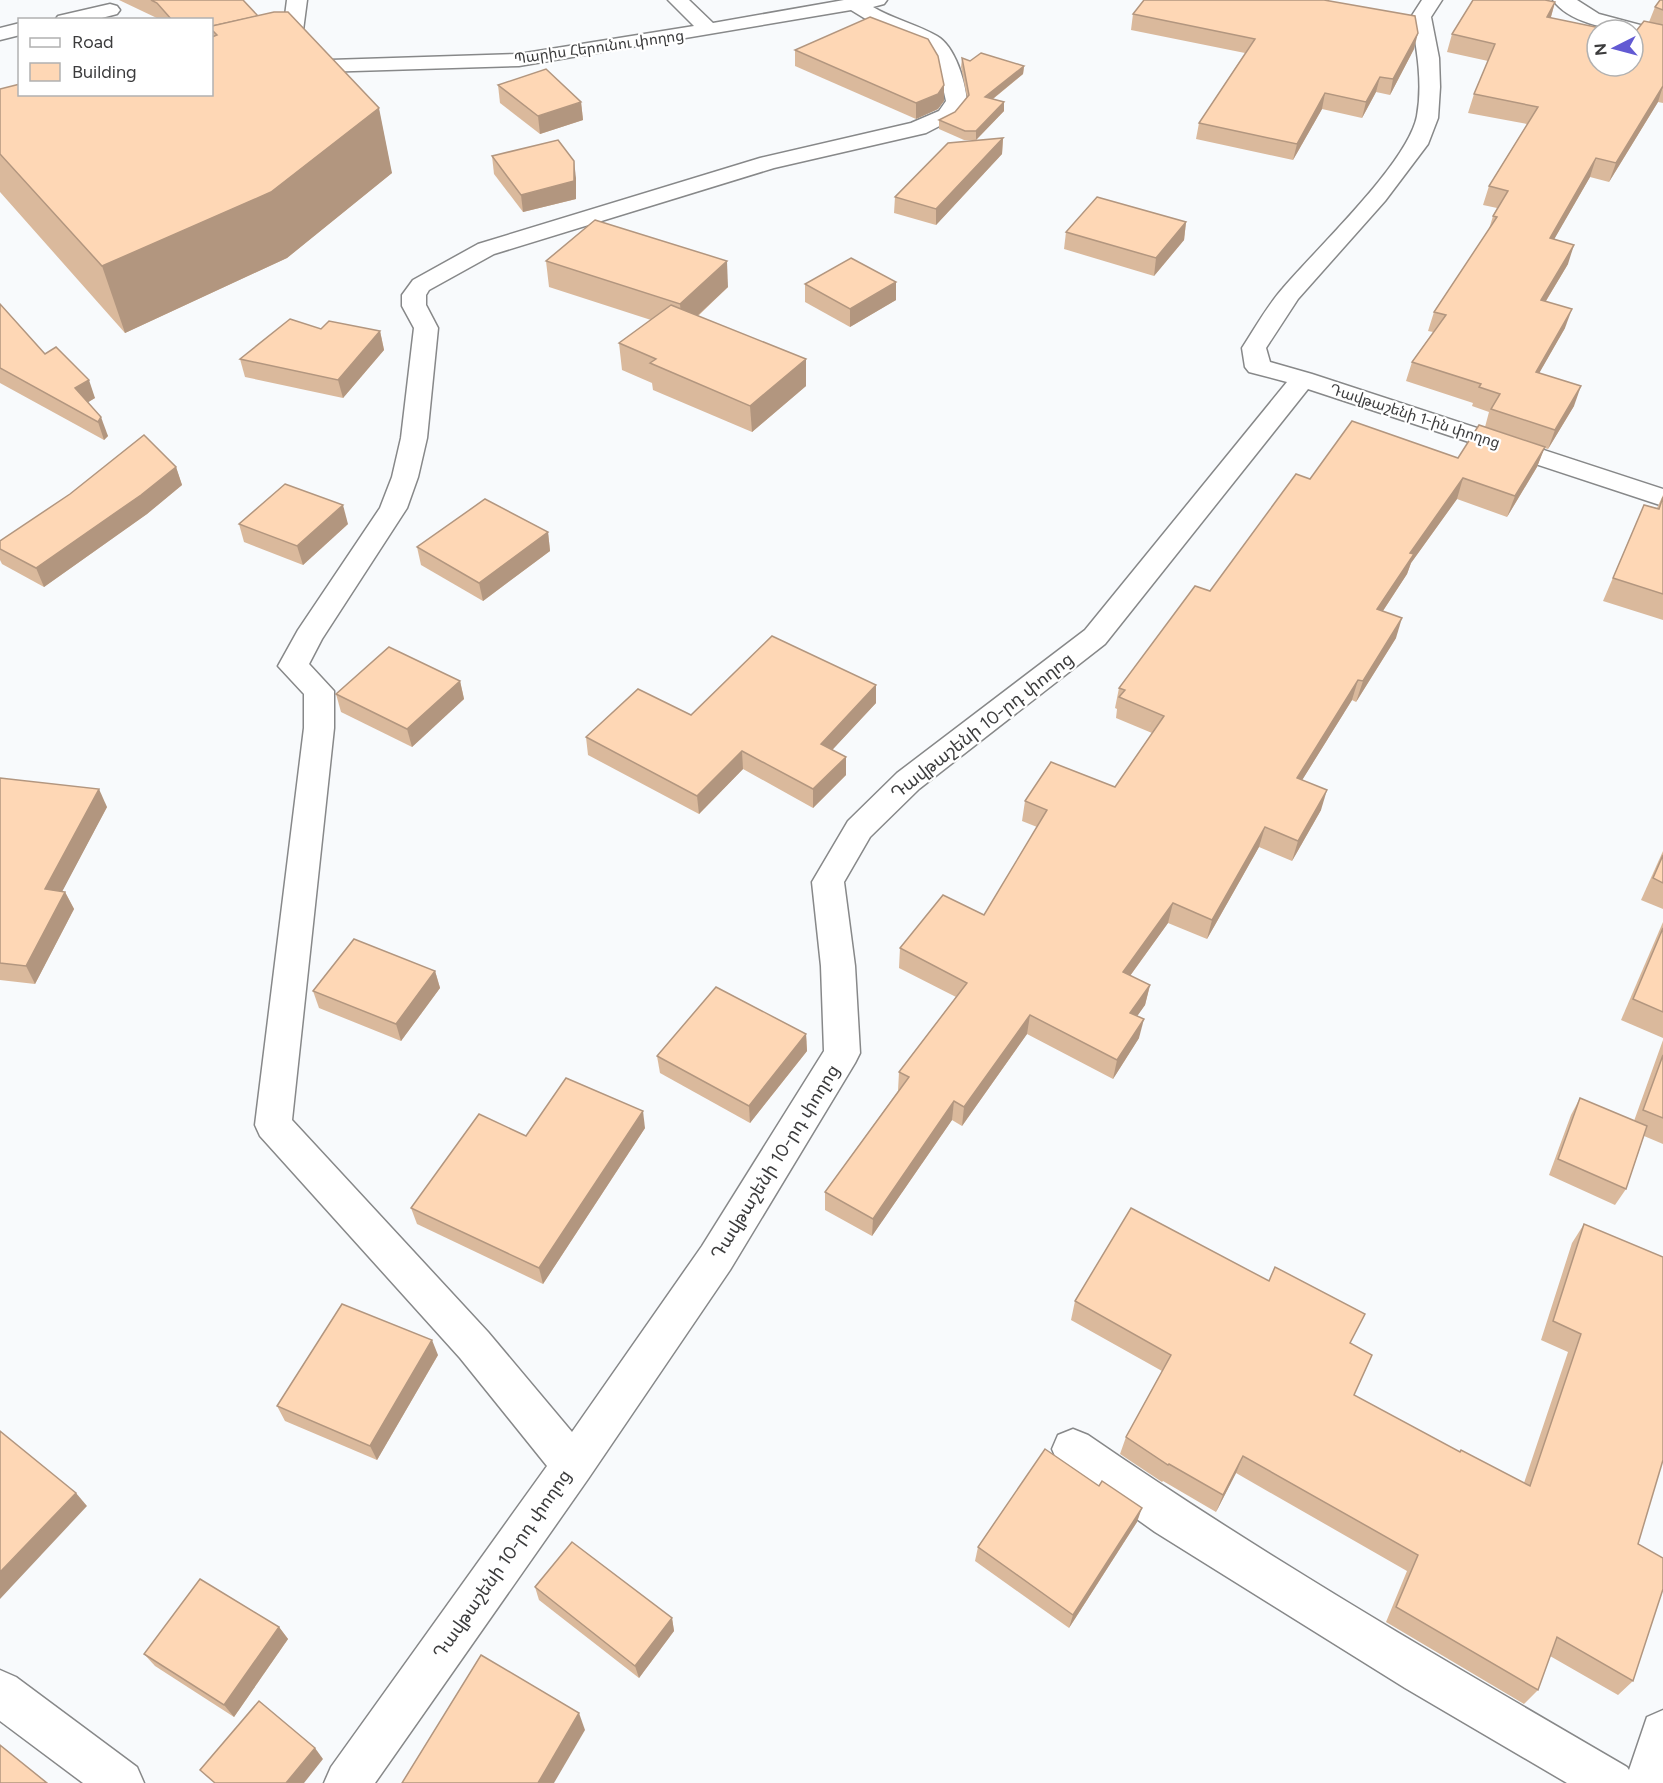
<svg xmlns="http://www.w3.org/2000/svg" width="1663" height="1783" font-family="Figtree,'Noto Sans Armenian',sans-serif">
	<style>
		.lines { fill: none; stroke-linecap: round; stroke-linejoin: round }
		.minor-casing { stroke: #878889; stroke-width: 3 }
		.minor { fill: #fff; fill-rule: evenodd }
		.wall { fill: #dab99c }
		.shaded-wall { fill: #b2967f }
		.building { fill: #fed7b5; stroke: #b2967f; stroke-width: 1.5 }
		.labels { text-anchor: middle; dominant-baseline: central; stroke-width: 4.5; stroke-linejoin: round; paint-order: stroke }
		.far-street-label { font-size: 15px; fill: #3c3c3d; stroke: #fff }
		.street-label { font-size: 18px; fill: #3c3c3d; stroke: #fff }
	</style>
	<rect width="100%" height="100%" fill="#f8fafc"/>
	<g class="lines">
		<g class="minor-casing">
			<g id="minor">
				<path d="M287,0h20l-8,61 220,-7 175,-28 -26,-26h21l24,23 131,-23h43l-3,4 -11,3c20,12 43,17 64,29 18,10 29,47 30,66l-14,17 -27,14 -152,35 -280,86 -65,36 -3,5v10l12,23 -11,110 -9,39 -11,31 -85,131 -13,25 25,27v37l-42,392 196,212 84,100 130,-186 122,-195 -3,-85 -9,-84 36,-61 49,-48 188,-143 202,-248 -38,-10 -4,-5 -3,-19c13,-20 25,-42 41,-60 33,-39 125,-125 134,-172 6,-33 0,-66 -6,-99l11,-17h20l-11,17 8,41 1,29 -2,31 -10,26 -43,57 -87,98 -32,49 4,14 42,12 351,115v17l-355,-117 -203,255 -186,145 -49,48 -26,45 11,84 5,87 -5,10 -125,207 -142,209 -213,304h-51l7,-16 216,-301 -87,-108 -200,-222 -5,-11 49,-397v-34l-26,-28 20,-36 82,-122 12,-31 9,-39 13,-110 -12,-22v-11l11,-15 65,-36 282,-86 151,-35 28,-12 7,-10 -7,-31 -14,-25 -56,-24 -18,-11 -332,56 -231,7 -76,17v-12l67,-15z"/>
				<path d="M1553,0h24l22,14 64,17v12l-30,-8v-5c-25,0 -65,-8 -80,-30z"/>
				<polygon points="110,4 117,6 120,10 117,14 94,20 55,20 58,16"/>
				<polygon points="20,23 20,35 0,40 0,28"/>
				<path d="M1073,1429l15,6c174,120 357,226 539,332l2,3 18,-53 16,-7v73h-96l-162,-95 -250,-156 -97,-69 -6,-14 6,-14z"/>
				<polygon points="0,1670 16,1677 137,1767 144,1783 83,1783 0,1721"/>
			</g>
		</g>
		<use href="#minor" class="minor"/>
	</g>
	<g class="wall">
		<polygon points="119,0 243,0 392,173 287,258 125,333 0,192 0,89 212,94 212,20 161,20"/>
		<polygon points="1663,0 1663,103 1658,102 1609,182 1590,177 1554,239 1568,264 1546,301 1565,328 1539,373 1574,406 1548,449 1544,448 1537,467 1507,517 1457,499 1411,563 1407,574 1383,611 1396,638 1356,702 1352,700 1302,780 1321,810 1292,861 1259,847 1207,939 1168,923 1130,976 1150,985 1145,1005 1137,1016 1139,1038 1113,1079 1027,1034 962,1126 952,1120 872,1236 825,1210 825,1192 898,1091 899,1072 956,997 899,968 900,948 984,915 1037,827 1022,821 1025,801 1115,787 1152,733 1116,718 1117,709 1115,708 1119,688 1210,591 1310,479 1458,458 1485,427 1489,412 1472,406 1473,403 1406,381 1412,362 1433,332 1428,331 1434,312 1489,229 1493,216 1497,208 1483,205 1489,186 1527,124 1468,113 1474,94 1488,61 1447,52 1452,34 1555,2 1551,17 1597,66 1649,22 1655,7"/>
		<polygon points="1133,14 1414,49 1390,95 1376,92 1362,118 1322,109 1293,160 1196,139 1199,123 1245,53 1131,30"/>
		<polygon points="795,50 944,85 944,101 938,109 916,119 795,66"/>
		<polygon points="962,58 970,61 1024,66 1023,74 993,99 1004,102 1004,111 976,140 964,140 939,129 939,120 955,112 967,97 961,67"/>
		<polygon points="498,85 581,102 583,120 540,134 500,103"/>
		<polygon points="1003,138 1002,154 936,225 894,213 895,197"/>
		<polygon points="492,156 576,178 576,199 523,212 494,174"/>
		<polygon points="1186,222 1184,240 1154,276 1064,249 1066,232"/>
		<polygon points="546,261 728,287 698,316 806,359 806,386 752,432 653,390 652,383 622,370 619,343 651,320 549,287"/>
		<polygon points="805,284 896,300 850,327 805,302"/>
		<polygon points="0,304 45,354 95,398 88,402 108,436 104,440 0,383"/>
		<polygon points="321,329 380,331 384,350 343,398 245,377 240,359"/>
		<polygon points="176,467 182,485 147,514 44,587 2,564 0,560 0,541"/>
		<polygon points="1663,495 1663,620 1603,601 1644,505 1657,508"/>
		<polygon points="239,524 348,524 303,565 244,542"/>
		<polygon points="548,532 550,551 483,601 421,565 417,547"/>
		<polygon points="460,681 464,699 412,747 341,712 336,694"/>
		<polygon points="876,685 876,703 832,750 846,775 813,808 743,769 699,814 588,755 586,737 691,715"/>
		<polygon points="0,778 107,807 62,891 65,892 74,909 35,984 0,980"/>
		<polygon points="1663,851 1663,909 1641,900"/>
		<polygon points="1663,922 1663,1038 1621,1020"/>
		<polygon points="435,971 440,988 401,1041 319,1008 313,991"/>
		<polygon points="806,1034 807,1051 750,1123 660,1073 657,1056"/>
		<polygon points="1663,1040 1663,1144 1644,1136 1626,1189 1615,1205 1549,1175 1571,1115 1580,1098 1634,1121"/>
		<polygon points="645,1128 543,1284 417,1224 411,1208 526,1136"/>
		<polygon points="1584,1224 1638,1544 1633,1681 1618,1695 1550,1656 1538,1690 1524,1704 1386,1622 1407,1571 1236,1473 1216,1512 1163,1481 1162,1482 1120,1454 1126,1437 1162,1371 1071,1320 1075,1301 1351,1343 1354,1395 1460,1452 1524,1483 1568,1352 1541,1340 1572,1243"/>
		<polygon points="438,1355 377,1460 285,1421 277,1406"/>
		<polygon points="1137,1522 1069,1628 975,1561 978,1547"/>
		<polygon points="535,1587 672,1618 674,1631 639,1678 539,1600"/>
		<polygon points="279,1627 288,1639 234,1717 155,1666 144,1654"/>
	</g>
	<g class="shaded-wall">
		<polygon points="1555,2 1550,20 1547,17"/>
		<polygon points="1418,33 1414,49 1390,95 1393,79"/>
		<polygon points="1024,66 1023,74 984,106 985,97"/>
		<polygon points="1380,77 1376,92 1362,118 1366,102"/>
		<polygon points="944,85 944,101 938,109 916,119 916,103"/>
		<polygon points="1663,86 1658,102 1609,182 1616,163"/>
		<polygon points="1325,93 1322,109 1293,160 1297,144"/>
		<polygon points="581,102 583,120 540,134 538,116"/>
		<polygon points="1004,102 1004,111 976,140 976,131"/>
		<polygon points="379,108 392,173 287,258 125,333 102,266"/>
		<polygon points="1003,138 1002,154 936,225 936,209"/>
		<polygon points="1596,158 1590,177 1544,257 1550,238"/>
		<polygon points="574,161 576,178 576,199 523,212 521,195"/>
		<polygon points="1186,222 1184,240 1154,276 1156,258"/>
		<polygon points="1574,245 1568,264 1535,319 1541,300"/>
		<polygon points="727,261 728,287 682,330 680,304"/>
		<polygon points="896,282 896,300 850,327 850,309"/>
		<polygon points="1572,309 1565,328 1529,391 1536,372"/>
		<polygon points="380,331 384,350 343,398 338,380"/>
		<polygon points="806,359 806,386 752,432 750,406"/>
		<polygon points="89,380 95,398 82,406 75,388"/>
		<polygon points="1581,386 1574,406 1548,449 1555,430"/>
		<polygon points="101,417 108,436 104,440 98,422"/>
		<polygon points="1545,447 1537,467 1507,517 1515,496"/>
		<polygon points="176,467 182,485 147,514 44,587 36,568"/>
		<polygon points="1463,478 1457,499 1411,563 1407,574 1371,629 1377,609 1410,553"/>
		<polygon points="343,505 348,524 303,565 297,546"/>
		<polygon points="548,532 550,551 483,601 479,583"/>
		<polygon points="1402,618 1396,638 1356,702 1363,681"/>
		<polygon points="1358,680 1352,700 1291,798 1297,778"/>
		<polygon points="460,681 464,699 412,747 407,729"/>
		<polygon points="876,685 876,703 821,762 821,744"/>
		<polygon points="742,751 743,769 699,814 697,796"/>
		<polygon points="846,757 846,775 813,808 813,789"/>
		<polygon points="99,789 107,807 54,907 45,889"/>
		<polygon points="1327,790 1321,810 1292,861 1298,841"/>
		<polygon points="1265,827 1259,847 1207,939 1212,920"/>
		<polygon points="65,892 74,909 35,984 26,966"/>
		<polygon points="1173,903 1168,923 1119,991 1123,972"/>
		<polygon points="435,971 440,988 401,1041 396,1024"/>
		<polygon points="1150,985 1145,1005 1126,1032 1130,1013"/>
		<polygon points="1030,1015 1027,1034 962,1126 964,1107"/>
		<polygon points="1144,1019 1139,1038 1113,1079 1117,1060"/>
		<polygon points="806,1034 807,1051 750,1123 749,1106"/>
		<polygon points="954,1101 952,1120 872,1236 873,1219"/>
		<polygon points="643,1111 645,1128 543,1284 539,1268"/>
		<polygon points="432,1340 438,1355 377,1460 370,1446"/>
		<polygon points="1243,1456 1236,1473 1216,1512 1223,1495"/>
		<polygon points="76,1493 87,1506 0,1599 0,1572"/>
		<polygon points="1142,1508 1137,1522 1069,1628 1073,1615"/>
		<polygon points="672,1618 674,1631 639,1678 635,1666"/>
		<polygon points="279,1627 288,1639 234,1717 224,1705"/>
		<polygon points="579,1713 585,1730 554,1783 538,1783"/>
		<polygon points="315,1748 323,1759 304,1783 286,1783"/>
	</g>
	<g class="building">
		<polygon points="151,0 243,0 258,16 212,26 212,20 172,20 157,3"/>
		<polygon points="1144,0 1324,0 1415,16 1418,33 1393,79 1380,77 1366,102 1325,93 1297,144 1199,123 1255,39 1133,14"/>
		<polygon points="1473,0 1545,0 1555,2 1547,17 1610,30 1597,30 1597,66 1633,66 1633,35 1644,21 1663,25 1663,86 1616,163 1596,158 1550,238 1574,245 1541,300 1572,309 1536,372 1581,386 1555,430 1491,409 1500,394 1479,387 1481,384 1412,362 1446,315 1434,312 1497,217 1493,216 1508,191 1489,186 1538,107 1474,94 1495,44 1452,34"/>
		<polygon points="1660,0 1663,0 1663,10 1655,7"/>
		<polygon points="274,12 288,12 379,108 271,192 102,266 0,154 0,89 20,84 20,94 212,94 212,37 217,35 212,30 212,26"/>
		<polygon points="870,17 928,39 938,56 944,85 938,94 916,103 795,50"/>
		<polygon points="981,53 1024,66 985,97 1004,102 976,131 965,131 939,120 955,112 969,95 962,58 970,61"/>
		<polygon points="546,69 581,102 538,116 498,85"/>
		<polygon points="1003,138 936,209 895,197 948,143"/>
		<polygon points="558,140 574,161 574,181 521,195 492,156"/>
		<polygon points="1097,197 1186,222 1156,258 1066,232"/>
		<polygon points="595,220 727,261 680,304 546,261"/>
		<polygon points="851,258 896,282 850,309 805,284"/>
		<polygon points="0,304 45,354 56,347 89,380 75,388 101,417 98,422 0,368"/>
		<polygon points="671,305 806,359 750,406 650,363 656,359 619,343"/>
		<polygon points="290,319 321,329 329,321 380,331 338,380 240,359"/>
		<polygon points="1352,421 1458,458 1479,425 1545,447 1515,496 1463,478 1410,553 1414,554 1377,609 1402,618 1363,681 1358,680 1297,778 1327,790 1298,841 1265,827 1212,920 1173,903 1123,972 1150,985 1130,1013 1144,1019 1117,1060 1030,1015 964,1107 954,1101 873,1219 825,1192 909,1077 899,1072 967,983 900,948 943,895 984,915 1047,810 1025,801 1051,762 1115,787 1164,716 1119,697 1125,690 1119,688 1195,586 1210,591 1296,474 1310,479"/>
		<polygon points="144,435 176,467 141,495 36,568 0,549 0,541 70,494"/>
		<polygon points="285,484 343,505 297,546 239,524"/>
		<polygon points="1663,497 1663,594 1613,578 1644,505 1659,509"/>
		<polygon points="485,499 548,532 479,583 417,547"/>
		<polygon points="772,636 876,685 821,744 846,757 813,789 742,751 697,796 586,737 638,689 691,715"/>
		<polygon points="389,647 460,681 407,729 336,694"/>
		<polygon points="0,778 99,789 45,889 65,892 26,966 0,963"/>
		<polygon points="1663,855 1663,883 1653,878"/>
		<polygon points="1663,928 1663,1012 1633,999"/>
		<polygon points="354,939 435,971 396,1024 313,991"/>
		<polygon points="716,987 806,1034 749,1106 657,1056"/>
		<polygon points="1663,1055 1663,1118 1643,1110"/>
		<polygon points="566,1078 643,1111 539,1268 411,1208 479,1114 526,1136"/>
		<polygon points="1580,1098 1647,1126 1626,1189 1558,1159"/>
		<polygon points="1131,1208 1269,1281 1275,1267 1365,1314 1350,1343 1372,1355 1354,1395 1460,1452 1461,1450 1530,1486 1581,1334 1553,1321 1584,1224 1663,1257 1663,1460 1638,1544 1663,1558 1663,1589 1633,1681 1557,1637 1538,1690 1396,1607 1418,1555 1243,1456 1223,1495 1169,1464 1168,1465 1126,1437 1171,1355 1075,1301"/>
		<polygon points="342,1304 432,1340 370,1446 277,1406"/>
		<polygon points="0,1431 76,1493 0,1572"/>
		<polygon points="1045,1449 1099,1486 1102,1481 1142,1508 1073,1615 978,1547"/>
		<polygon points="572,1542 672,1618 635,1666 535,1587"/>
		<polygon points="200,1579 279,1627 224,1705 144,1654"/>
		<polygon points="481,1655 579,1713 538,1783 402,1783"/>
		<polygon points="259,1701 315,1748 286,1783 215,1783 200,1770"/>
		<polygon points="0,1745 47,1783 0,1783"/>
	</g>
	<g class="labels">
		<g class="far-street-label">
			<text transform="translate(599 47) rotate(-8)">Պարիս Հերունու փողոց</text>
			<text transform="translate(1415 416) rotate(18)">Դավթաշենի 1-ին փողոց</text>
		</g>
		<g class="street-label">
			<text transform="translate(982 726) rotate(-38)">Դավթաշենի 10-րդ փողոց</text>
			<text transform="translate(775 1162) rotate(-58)">Դավթաշենի 10-րդ փողոց</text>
			<text transform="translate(502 1564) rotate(-55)">Դավթաշենի 10-րդ փողոց</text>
		</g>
	</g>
	<rect x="18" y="18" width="195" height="78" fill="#ffffff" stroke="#b1b1b1" stroke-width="1.5"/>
	<rect x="30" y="38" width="30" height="9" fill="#ffffff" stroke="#b1b1b1" stroke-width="1.5"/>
	<text x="72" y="48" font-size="18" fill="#3c3c3d">Road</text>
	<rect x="30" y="63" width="30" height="18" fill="#fed7b5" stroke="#b1b1b1" stroke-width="1.5"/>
	<text x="72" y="78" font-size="18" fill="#3c3c3d">Building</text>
	<g transform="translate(1615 48) rotate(264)"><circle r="28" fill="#ffffff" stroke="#b1b1b1" stroke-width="1.5"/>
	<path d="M0-4.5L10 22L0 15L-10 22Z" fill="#625ad3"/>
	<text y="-9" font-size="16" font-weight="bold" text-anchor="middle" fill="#3c3c3d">N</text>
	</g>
</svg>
